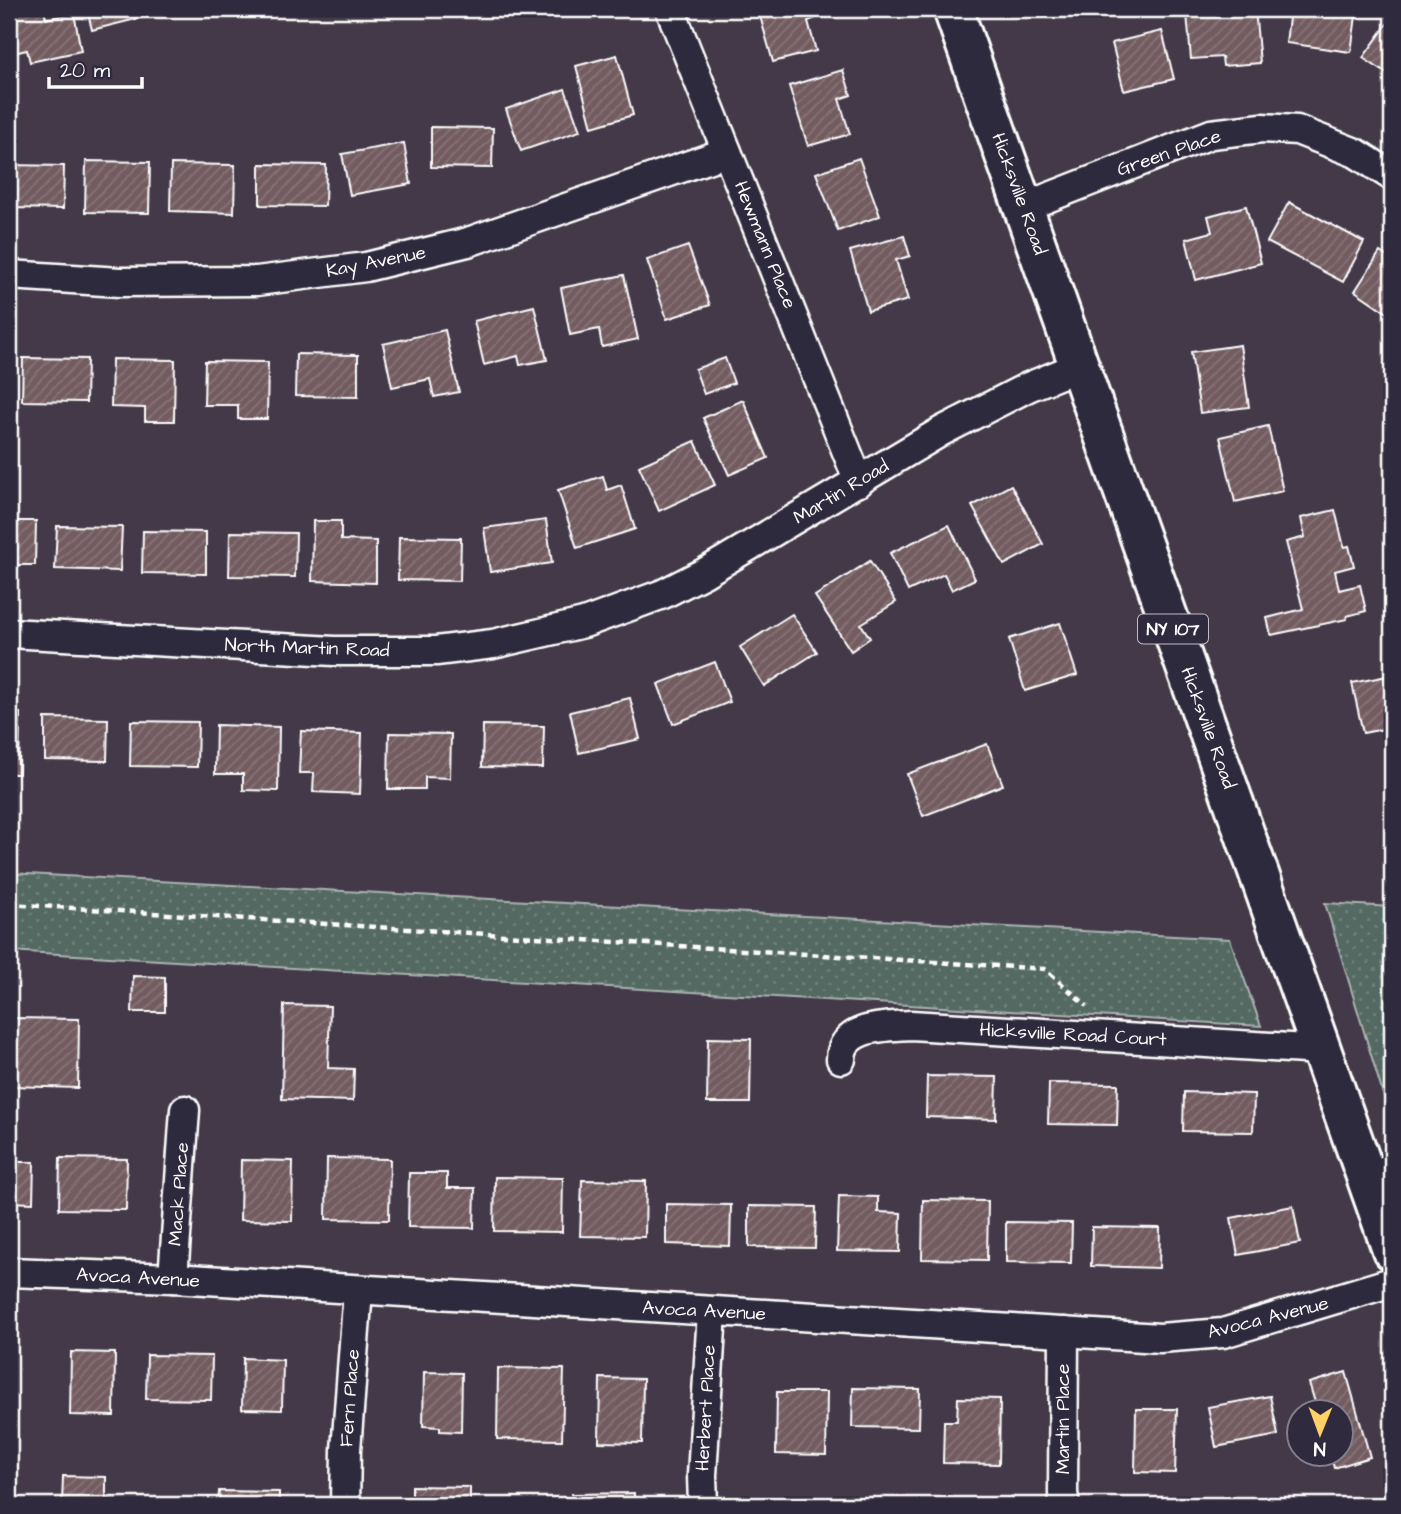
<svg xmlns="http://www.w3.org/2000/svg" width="1401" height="1514" font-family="'Architects Daughter',sans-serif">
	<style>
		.grass { fill: url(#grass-dots); stroke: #aab4b1; stroke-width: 2 }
		.building { fill: url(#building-hatch); stroke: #fff; stroke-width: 2 }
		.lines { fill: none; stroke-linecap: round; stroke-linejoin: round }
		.lane-casing { stroke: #fff; stroke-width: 19 }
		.street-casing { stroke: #fff; stroke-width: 33 }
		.primary-casing { stroke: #fff; stroke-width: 44 }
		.path { stroke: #fff; stroke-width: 4.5; stroke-dasharray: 7 5; stroke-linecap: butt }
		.lane { stroke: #2f2a3d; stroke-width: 14 }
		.street { stroke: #2f2a3d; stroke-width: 28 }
		.primary { stroke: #2f2a3d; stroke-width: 38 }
		.labels { text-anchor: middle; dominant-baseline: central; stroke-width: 5; stroke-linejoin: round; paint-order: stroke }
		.shield { fill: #2f2a3d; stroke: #c1bfc5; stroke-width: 2 }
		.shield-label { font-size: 18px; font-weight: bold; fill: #fff }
		.street-label { font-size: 19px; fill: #fff; stroke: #2f2a3d }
	</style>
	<defs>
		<pattern id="grass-dots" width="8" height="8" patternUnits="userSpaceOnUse" patternTransform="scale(1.75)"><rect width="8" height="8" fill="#556963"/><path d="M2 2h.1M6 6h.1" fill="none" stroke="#6e807a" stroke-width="1.8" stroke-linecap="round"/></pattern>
		<pattern id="building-hatch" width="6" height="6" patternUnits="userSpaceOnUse" patternTransform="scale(1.75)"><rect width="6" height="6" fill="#725c61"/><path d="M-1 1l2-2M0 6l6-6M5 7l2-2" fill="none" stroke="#877479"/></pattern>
	</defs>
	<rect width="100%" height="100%" fill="#433948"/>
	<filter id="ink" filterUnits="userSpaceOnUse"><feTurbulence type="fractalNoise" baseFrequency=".0143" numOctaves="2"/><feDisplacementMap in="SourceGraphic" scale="14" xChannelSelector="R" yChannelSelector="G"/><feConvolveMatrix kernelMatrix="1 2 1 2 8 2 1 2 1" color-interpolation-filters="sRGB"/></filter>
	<g filter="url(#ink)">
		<g class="grass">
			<polygon points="9,873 1230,939 1261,1026 9,951"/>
			<polygon points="1325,903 1392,907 1392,1124"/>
		</g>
		<g class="building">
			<polygon points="9,9 44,9 46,19 74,13 81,51 30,62 27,50 9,54"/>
			<polygon points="87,9 151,9 152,15 92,30"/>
			<polygon points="758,9 814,9 816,18 808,21 816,51 773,62"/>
			<polygon points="1255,9 1260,63 1223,66 1222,57 1191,59 1187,14"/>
			<polygon points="1290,9 1357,9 1351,52 1286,43"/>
			<polygon points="1390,20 1392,21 1392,77 1363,58"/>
			<polygon points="1162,31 1174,79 1124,91 1112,43"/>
			<polygon points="617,55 633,115 592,127 576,66"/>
			<polygon points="843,70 851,95 839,99 850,134 808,146 789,86"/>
			<polygon points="565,89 580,131 521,151 506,109"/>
			<polygon points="431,127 493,128 492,168 431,167"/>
			<polygon points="404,143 411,184 350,195 342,154"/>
			<polygon points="859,158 880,216 838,231 816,173"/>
			<polygon points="86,161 150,162 149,213 85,212"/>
			<polygon points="171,164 235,165 234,213 170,211"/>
			<polygon points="260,164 326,165 325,206 260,205"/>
			<polygon points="9,165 64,166 63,209 9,208"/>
			<polygon points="1289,202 1364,242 1343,282 1267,242"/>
			<polygon points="1246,206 1261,263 1196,280 1186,239 1212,232 1208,216"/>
			<polygon points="904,236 910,256 896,260 908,300 868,311 850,251"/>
			<polygon points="688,246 710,305 667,319 647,260"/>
			<polygon points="1380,252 1392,260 1392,316 1355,291"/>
			<polygon points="624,275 638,339 602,347 599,329 570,335 561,288"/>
			<polygon points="534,306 547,360 520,365 518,356 484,365 474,321"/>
			<polygon points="445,330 459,392 434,397 430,379 392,387 383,344"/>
			<polygon points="1240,345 1249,407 1200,413 1191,352"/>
			<polygon points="296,354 358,355 358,397 295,396"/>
			<polygon points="23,358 87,359 86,402 22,401"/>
			<polygon points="725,358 734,383 704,394 695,369"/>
			<polygon points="112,359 175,360 174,421 145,421 145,408 111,407"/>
			<polygon points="205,361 268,362 267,419 238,419 238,405 204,405"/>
			<polygon points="743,400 768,458 729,475 703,418"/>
			<polygon points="1268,426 1283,491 1235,502 1220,437"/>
			<polygon points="695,441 715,485 659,511 639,466"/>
			<polygon points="603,476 607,490 621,485 635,529 577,548 558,490"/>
			<polygon points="1011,485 1043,544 1004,565 972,506"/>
			<polygon points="1335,510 1344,547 1349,546 1354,566 1335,571 1339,590 1360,585 1366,611 1347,616 1347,619 1271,635 1267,618 1303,609 1286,542 1305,537 1301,518"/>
			<polygon points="546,520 552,563 490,572 484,528"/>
			<polygon points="9,521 36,521 35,565 9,565"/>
			<polygon points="313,521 341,521 341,540 376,541 376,583 312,581"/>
			<polygon points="949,525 975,579 952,590 944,574 908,591 890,553"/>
			<polygon points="57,526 122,527 120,571 55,569"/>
			<polygon points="143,531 206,532 206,574 142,573"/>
			<polygon points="230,532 296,533 295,577 229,576"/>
			<polygon points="399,537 461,538 460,581 398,580"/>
			<polygon points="870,561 896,602 861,624 870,638 851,651 815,596"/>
			<polygon points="792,614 817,652 764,686 740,647"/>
			<polygon points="1060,623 1077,675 1025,691 1009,639"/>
			<polygon points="715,662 730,702 673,724 658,684"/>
			<polygon points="1392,675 1392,733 1390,733 1389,728 1363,733 1352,683"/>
			<polygon points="630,698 640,739 579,753 570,712"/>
			<polygon points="9,713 20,713 19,774 9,774"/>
			<polygon points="45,718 108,719 107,761 45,760"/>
			<polygon points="131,721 198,722 197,767 130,766"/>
			<polygon points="216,725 279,727 278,791 243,790 243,774 215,774"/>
			<polygon points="483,725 544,726 543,768 482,767"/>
			<polygon points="301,731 362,733 360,794 313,792 314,773 299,773"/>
			<polygon points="389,733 451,734 450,778 425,777 425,789 388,789"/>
			<polygon points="987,744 1003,785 923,816 907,774"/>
			<polygon points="133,976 165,977 165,1012 132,1012"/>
			<polygon points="284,1005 330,1006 328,1068 354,1069 353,1101 282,1099"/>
			<polygon points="12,1018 79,1019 78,1088 11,1086"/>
			<polygon points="708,1038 751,1039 750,1103 707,1103"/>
			<polygon points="927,1076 997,1077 996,1119 926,1117"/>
			<polygon points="1049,1083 1118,1084 1117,1125 1048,1124"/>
			<polygon points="1184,1092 1254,1094 1253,1132 1183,1131"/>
			<polygon points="9,1152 14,1152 14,1162 34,1162 33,1203 9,1202"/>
			<polygon points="60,1158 127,1159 126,1210 59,1209"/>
			<polygon points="327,1158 390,1159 389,1220 326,1219"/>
			<polygon points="241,1160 293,1161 292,1221 240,1220"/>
			<polygon points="409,1173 447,1173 447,1188 475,1188 474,1228 408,1227"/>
			<polygon points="495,1177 563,1178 562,1232 494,1231"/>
			<polygon points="582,1180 646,1181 645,1237 580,1236"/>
			<polygon points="839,1196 878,1197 878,1212 901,1213 900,1252 837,1251"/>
			<polygon points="923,1200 988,1201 987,1260 922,1259"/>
			<polygon points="666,1204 731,1205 730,1246 666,1244"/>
			<polygon points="749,1206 816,1207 815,1248 749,1247"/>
			<polygon points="1293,1206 1300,1243 1238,1255 1231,1218"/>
			<polygon points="1006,1222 1072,1223 1071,1263 1006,1262"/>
			<polygon points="1092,1227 1160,1228 1159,1268 1091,1266"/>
			<polygon points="71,1352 115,1353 114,1416 70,1415"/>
			<polygon points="147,1355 212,1356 211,1400 146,1399"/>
			<polygon points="243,1358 283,1360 282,1410 242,1409"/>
			<polygon points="498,1368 564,1369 562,1440 497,1439"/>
			<polygon points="424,1372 462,1373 461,1432 440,1431 440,1427 423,1426"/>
			<polygon points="1346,1372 1370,1457 1334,1468 1330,1454 1342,1454 1342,1412 1318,1412 1309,1383"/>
			<polygon points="600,1378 643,1379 642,1443 599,1442"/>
			<polygon points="853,1388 920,1389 919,1428 852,1427"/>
			<polygon points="777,1392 827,1392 826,1455 776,1454"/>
			<polygon points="1270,1396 1278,1435 1216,1447 1208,1407"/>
			<polygon points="958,1398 1000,1399 999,1464 943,1463 944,1421 957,1421"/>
			<polygon points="1136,1409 1177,1409 1175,1473 1135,1472"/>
			<polygon points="63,1476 106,1477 106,1499 116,1500 116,1505 62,1505"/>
			<polygon points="412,1486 470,1487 470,1505 412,1505"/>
			<polygon points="219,1491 279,1492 279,1505 218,1505"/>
			<polygon points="634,1493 634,1505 573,1505 572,1494"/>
		</g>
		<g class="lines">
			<g class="lane-casing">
				<polyline id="lane" points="1364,1166 1392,1163"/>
			</g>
			<g class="street-casing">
				<g id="street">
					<polyline points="670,9 859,482"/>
					<polyline points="1024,207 1211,134 1262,128 1297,130 1356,153 1392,176"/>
					<polyline points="9,275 120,282 257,281 366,267 468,242 727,152"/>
					<polyline points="9,633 334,651 436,651 493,644 584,623 663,594 704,573 942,431 1028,387 1080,366"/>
					<path d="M841,1059c1,-34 44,-32 70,-34l411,25"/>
					<polyline points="9,1272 173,1278 1160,1338 1223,1333 1392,1282"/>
					<polyline points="173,1278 185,1110"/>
					<polyline points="1064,1332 1063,1493 1065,1505"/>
					<polyline points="345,1505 346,1450 358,1290"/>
					<polyline points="703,1505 702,1475 712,1312"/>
				</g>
			</g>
			<g class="primary-casing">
				<polyline id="primary" points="953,9 1392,1250"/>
			</g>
			<polyline class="path" points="9,904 1045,969 1087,1006"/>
			<use href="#lane" class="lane"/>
			<use href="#street" class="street"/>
			<use href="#primary" class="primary"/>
		</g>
	</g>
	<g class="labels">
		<rect class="shield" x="1138" y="614.5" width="70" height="29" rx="5"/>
		<g class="shield-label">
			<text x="1173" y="629">NY 107</text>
		</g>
		<g class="street-label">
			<text transform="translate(1169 153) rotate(-19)">Green Place</text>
			<text transform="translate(1019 194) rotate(70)">Hicksville Road</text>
			<text transform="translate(765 245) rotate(68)">Hewmann Place</text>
			<text transform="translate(376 262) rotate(-11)">Kay Avenue</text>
			<text transform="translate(841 492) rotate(-31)">Martin Road</text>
			<text transform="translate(307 648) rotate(2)">North Martin Road</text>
			<text transform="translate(1208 728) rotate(70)">Hicksville Road</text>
			<text transform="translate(1073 1035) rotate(3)">Hicksville Road Court</text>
			<text transform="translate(179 1194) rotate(-86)">Mack Place</text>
			<text transform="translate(138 1278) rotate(3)">Avoca Avenue</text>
			<text transform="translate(704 1311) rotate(3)">Avoca Avenue</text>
			<text transform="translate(1268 1318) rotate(-14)">Avoca Avenue</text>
			<text transform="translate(350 1398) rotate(-86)">Fern Place</text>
			<text transform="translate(706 1408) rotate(-87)">Herbert Place</text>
			<text transform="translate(1063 1419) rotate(-90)">Martin Place</text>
		</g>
	</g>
	<rect width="1401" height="1514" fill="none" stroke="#2f2a3d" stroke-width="35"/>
	<rect x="18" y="18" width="1366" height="1479" fill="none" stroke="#fff" stroke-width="2.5" filter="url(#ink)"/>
	<g transform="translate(1320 1433) rotate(181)"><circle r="33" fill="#2f2a3d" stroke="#827f8b" stroke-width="2"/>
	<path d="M0-5L12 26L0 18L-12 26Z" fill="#ffd166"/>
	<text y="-10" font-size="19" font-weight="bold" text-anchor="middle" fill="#ffffff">N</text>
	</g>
	<path d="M49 77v10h93v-10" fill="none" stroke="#ffffff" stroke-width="3.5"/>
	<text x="60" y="77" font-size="21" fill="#ffffff" stroke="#2f2a3d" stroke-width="5" paint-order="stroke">20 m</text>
</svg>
